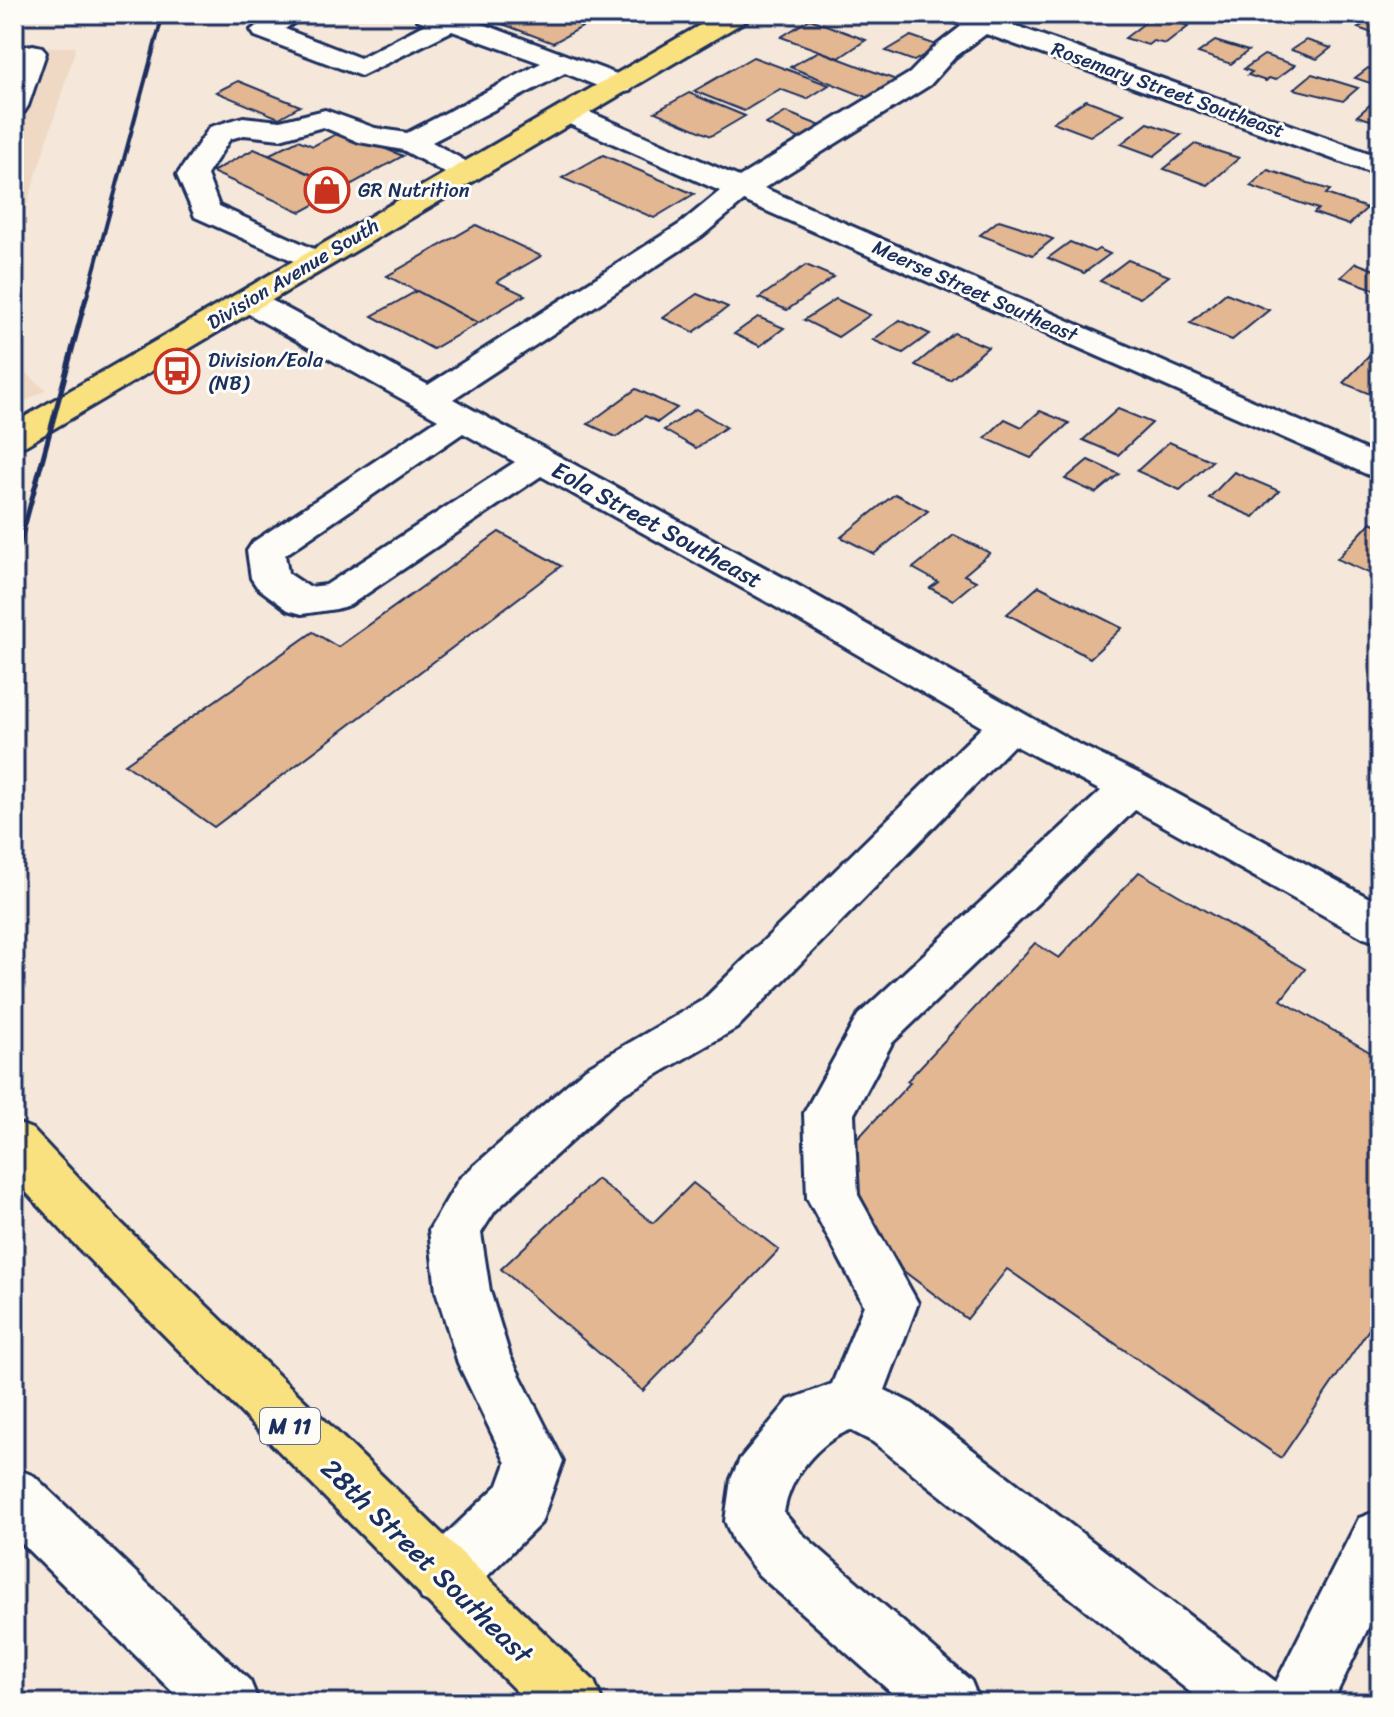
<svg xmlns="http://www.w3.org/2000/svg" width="1394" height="1717" font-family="Sriracha,sans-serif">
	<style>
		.built { fill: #efd9c4 }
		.building { fill: #e2b792; stroke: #1b2f5e; stroke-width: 2 }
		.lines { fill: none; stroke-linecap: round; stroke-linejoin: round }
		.minor-casing { stroke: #1b2f5e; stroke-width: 6 }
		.major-casing { stroke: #1b2f5e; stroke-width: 6 }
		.minor { fill: #fdfcf7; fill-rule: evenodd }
		.major { fill: #fae180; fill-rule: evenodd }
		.rail-far1 { stroke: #1b2f5e; stroke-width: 4 }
		.rail { stroke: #1b2f5e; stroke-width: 5 }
		.labels { text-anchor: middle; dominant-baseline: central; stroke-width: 6; stroke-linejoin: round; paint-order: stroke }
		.far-street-label { font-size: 20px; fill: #1b2f5e; stroke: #fdfcf7 }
		.far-poi-label { font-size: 20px; fill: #1b2f5e; stroke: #fdfcf7; text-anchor: start }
		.shield { fill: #fdfcf7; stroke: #5f6c8c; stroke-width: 2 }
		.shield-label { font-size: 22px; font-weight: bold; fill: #1b2f5e }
		.street-label { font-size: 24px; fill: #1b2f5e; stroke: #fdfcf7 }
		.near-street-label { font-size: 28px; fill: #1b2f5e; stroke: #fdfcf7 }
	</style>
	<rect width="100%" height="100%" fill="#f5e7d9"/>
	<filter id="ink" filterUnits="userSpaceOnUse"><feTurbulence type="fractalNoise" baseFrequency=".0125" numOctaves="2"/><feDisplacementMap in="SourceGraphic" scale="16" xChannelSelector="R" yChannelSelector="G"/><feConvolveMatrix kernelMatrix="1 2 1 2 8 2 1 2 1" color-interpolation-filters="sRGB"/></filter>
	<g filter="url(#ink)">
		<g class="built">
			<polygon points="14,47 76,47 14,247"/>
			<polygon points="14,363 46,390 14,407"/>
		</g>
		<g class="building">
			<polygon points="476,14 577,14 595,20 553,43"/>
			<polygon points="1378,14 1380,36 1358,28"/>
			<polygon points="1155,15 1189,26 1166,44 1153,41 1148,45 1125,38"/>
			<polygon points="810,19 866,40 839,58 781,37"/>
			<polygon points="911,36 939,46 914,61 886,51"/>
			<polygon points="1306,40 1331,48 1317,59 1291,50"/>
			<polygon points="1215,41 1248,51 1231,64 1198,53"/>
			<polygon points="819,51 904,83 876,101 790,67"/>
			<polygon points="1264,55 1295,65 1275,80 1269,78 1266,81 1248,75 1252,72 1244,69"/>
			<polygon points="753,57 829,85 807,99 780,89 744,111 694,91"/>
			<polygon points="1368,68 1380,72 1380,79 1373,84 1355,78"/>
			<polygon points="1312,74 1358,88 1343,101 1294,89"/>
			<polygon points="238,81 300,106 279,118 216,92"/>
			<polygon points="689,93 745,116 711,136 655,112"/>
			<polygon points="1380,96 1380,123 1357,116"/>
			<polygon points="1086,100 1124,114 1090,136 1053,122"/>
			<polygon points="786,112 821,126 801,139 766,124"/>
			<polygon points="1148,123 1181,135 1154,156 1121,144"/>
			<polygon points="342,131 403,156 343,189 268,155 298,140 313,146"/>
			<polygon points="1195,144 1239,158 1208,185 1164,169"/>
			<polygon points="254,149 268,155 343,189 301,212 212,172"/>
			<polygon points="603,155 694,194 654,218 562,178"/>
			<polygon points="1268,170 1330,190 1326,194 1367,208 1349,225 1314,213 1318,209 1250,186"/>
			<polygon points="999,220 1018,226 1053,239 1033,255 980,235"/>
			<polygon points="476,225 541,256 497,282 525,295 478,323 387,276"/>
			<polygon points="1070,242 1094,252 1099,249 1110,254 1084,273 1048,258"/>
			<polygon points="1128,260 1169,276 1140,298 1100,281"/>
			<polygon points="1356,263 1380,272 1379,291 1341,277"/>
			<polygon points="806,265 834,277 787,310 759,298"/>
			<polygon points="417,291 478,323 433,349 372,316"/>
			<polygon points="1226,293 1269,310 1232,340 1190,323"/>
			<polygon points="697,294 728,307 694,332 663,318"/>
			<polygon points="836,299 870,315 838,337 804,320"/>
			<polygon points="758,317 784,328 760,346 734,334"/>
			<polygon points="900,320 930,334 903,353 873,340"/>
			<polygon points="954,333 988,347 950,380 915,365"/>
			<polygon points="1380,345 1380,398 1343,383"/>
			<polygon points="636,389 677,408 658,422 645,416 616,437 588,424"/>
			<polygon points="696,409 726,427 696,448 664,430"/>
			<polygon points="1118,409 1152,423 1118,455 1083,440"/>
			<polygon points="1040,411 1069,423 1031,458 985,438 1005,419 1022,427"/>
			<polygon points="1169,442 1212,461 1180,490 1137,471"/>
			<polygon points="1088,460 1119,474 1096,493 1065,479"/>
			<polygon points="1234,472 1279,491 1254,517 1209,498"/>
			<polygon points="895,494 928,511 874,554 841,537"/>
			<polygon points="1371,522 1380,526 1380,578 1337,559"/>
			<polygon points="499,532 561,566 214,827 125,764 313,632 338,647"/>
			<polygon points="954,535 990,553 964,575 976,581 953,600 930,588 938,582 913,568"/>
			<polygon points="1039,586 1122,628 1090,658 1007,614"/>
			<polygon points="1139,872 1305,969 1281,1000 1380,1058 1380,1313 1281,1458 1007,1269 967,1319 877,1251 842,1155 910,1083 907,1081 1035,943 1059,958"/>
			<polygon points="597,1179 653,1223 693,1183 779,1250 643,1391 501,1269"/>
		</g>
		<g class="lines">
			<g class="minor-casing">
				<g id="minor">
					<polygon points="274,14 306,14 285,29 360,58 427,23 418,20 414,14 459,15 630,79 634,85 630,91 620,93 610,91 565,73 432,142 476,167 481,173 476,179 466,182 456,179 403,150 359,142 323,127 280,139 244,135 230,139 207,175 219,206 325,254 330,261 325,268 314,270 195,217 177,175 210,127 243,117 280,121 325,110 375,128 407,133 541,63 452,31 361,76 255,36 251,30"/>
					<path d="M950,14h58l-6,7 378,136v19l-394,-142 -31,23 -25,28 -166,103 616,268v24l-636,-279 -42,35 -249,163 344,186 279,158 70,34 234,127v39l-16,-5 -229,-128 -243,233 -38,71 4,81 60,108 -33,87 28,14 363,278 83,-164 21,-8v93l-48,100h-128l-331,-261 -23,-12c-33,13 -61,48 -66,83l17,20 170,148 9,22h-77l-144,-128 -26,-34 -8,-20 6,-42 9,-20 49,-59 43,-16 32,-79 -57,-107 -3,-85 54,-98 243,-224 -87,-46 -277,283 -117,68 -125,115 -14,22 9,58 20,65 53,105 -22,62 -77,76 -21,9 -21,-9 -9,-21 9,-21 76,-72 8,-22 -48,-100 -22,-72 -7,-61 30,-51 127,-111 117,-68 279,-273 -213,-124 -228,-127 -191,129 -14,4 -34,5 -14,-4 -31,-23 -6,-9 -4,-27 6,-9 185,-123 -200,-111 -5,-7 5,-7 11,-3 11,3 168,91 252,-161 40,-33 -160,-71 -4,-6 4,-6 10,-2 10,2 159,69 171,-104 27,-28 26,-20 -10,-3zM463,433l52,29 -189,123 -17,2 -21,-14 -3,-18z"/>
					<polygon points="33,45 42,47 46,53 28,106 24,112 14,114 14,68 24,47"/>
					<polygon points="14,1468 34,1476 250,1681 259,1703 184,1703 14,1536"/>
				</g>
			</g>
			<g class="major-casing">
				<g id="major">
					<polygon points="719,14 751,14 747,20 26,445 14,449 14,423"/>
					<polygon points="14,1122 32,1129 117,1219 594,1681 603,1703 528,1703 81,1251 14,1179"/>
				</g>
			</g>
			<use href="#minor" class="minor"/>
			<use href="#major" class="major"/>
			<polyline class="rail-far1" points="86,300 163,14"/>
			<polyline class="rail" points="14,565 86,298"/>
		</g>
	</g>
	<defs>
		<g id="shop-ring" transform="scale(2.3)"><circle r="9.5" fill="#fdfcf7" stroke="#c8321e" stroke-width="1.5"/><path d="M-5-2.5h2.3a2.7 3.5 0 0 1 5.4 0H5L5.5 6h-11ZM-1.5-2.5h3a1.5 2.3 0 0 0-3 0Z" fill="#c8321e"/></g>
		<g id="bus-ring" transform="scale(2.3)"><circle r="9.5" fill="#fdfcf7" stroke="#c8321e" stroke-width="1.5"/><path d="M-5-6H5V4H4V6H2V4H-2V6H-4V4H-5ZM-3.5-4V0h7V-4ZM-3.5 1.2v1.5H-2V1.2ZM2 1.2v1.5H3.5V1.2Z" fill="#c8321e"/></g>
	</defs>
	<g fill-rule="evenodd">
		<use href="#shop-ring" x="327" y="190"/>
		<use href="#bus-ring" x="177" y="371"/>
	</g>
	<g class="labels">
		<g class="far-street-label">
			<text transform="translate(1168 90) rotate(20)">Rosemary Street Southeast</text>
			<text transform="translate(293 274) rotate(-31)">Division Avenue South</text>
			<text transform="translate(975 291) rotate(24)">Meerse Street Southeast</text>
		</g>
		<g class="far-poi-label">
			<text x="358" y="190">GR Nutrition</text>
			<text x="208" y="360">Division/Eola<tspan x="208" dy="23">(NB)</tspan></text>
		</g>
		<rect class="shield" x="260" y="1408" width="60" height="36" rx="6"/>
		<g class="shield-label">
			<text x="290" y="1426">M 11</text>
		</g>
		<g class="street-label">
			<text transform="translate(657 525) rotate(29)">Eola Street Southeast</text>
		</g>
		<g class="near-street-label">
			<text transform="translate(427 1561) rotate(44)">28th Street Southeast</text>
		</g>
	</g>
	<rect width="1394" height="1717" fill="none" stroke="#fdfcf7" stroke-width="48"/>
	<rect x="24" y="24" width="1346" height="1669" fill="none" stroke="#1b2f5e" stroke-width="3" filter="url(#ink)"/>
</svg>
